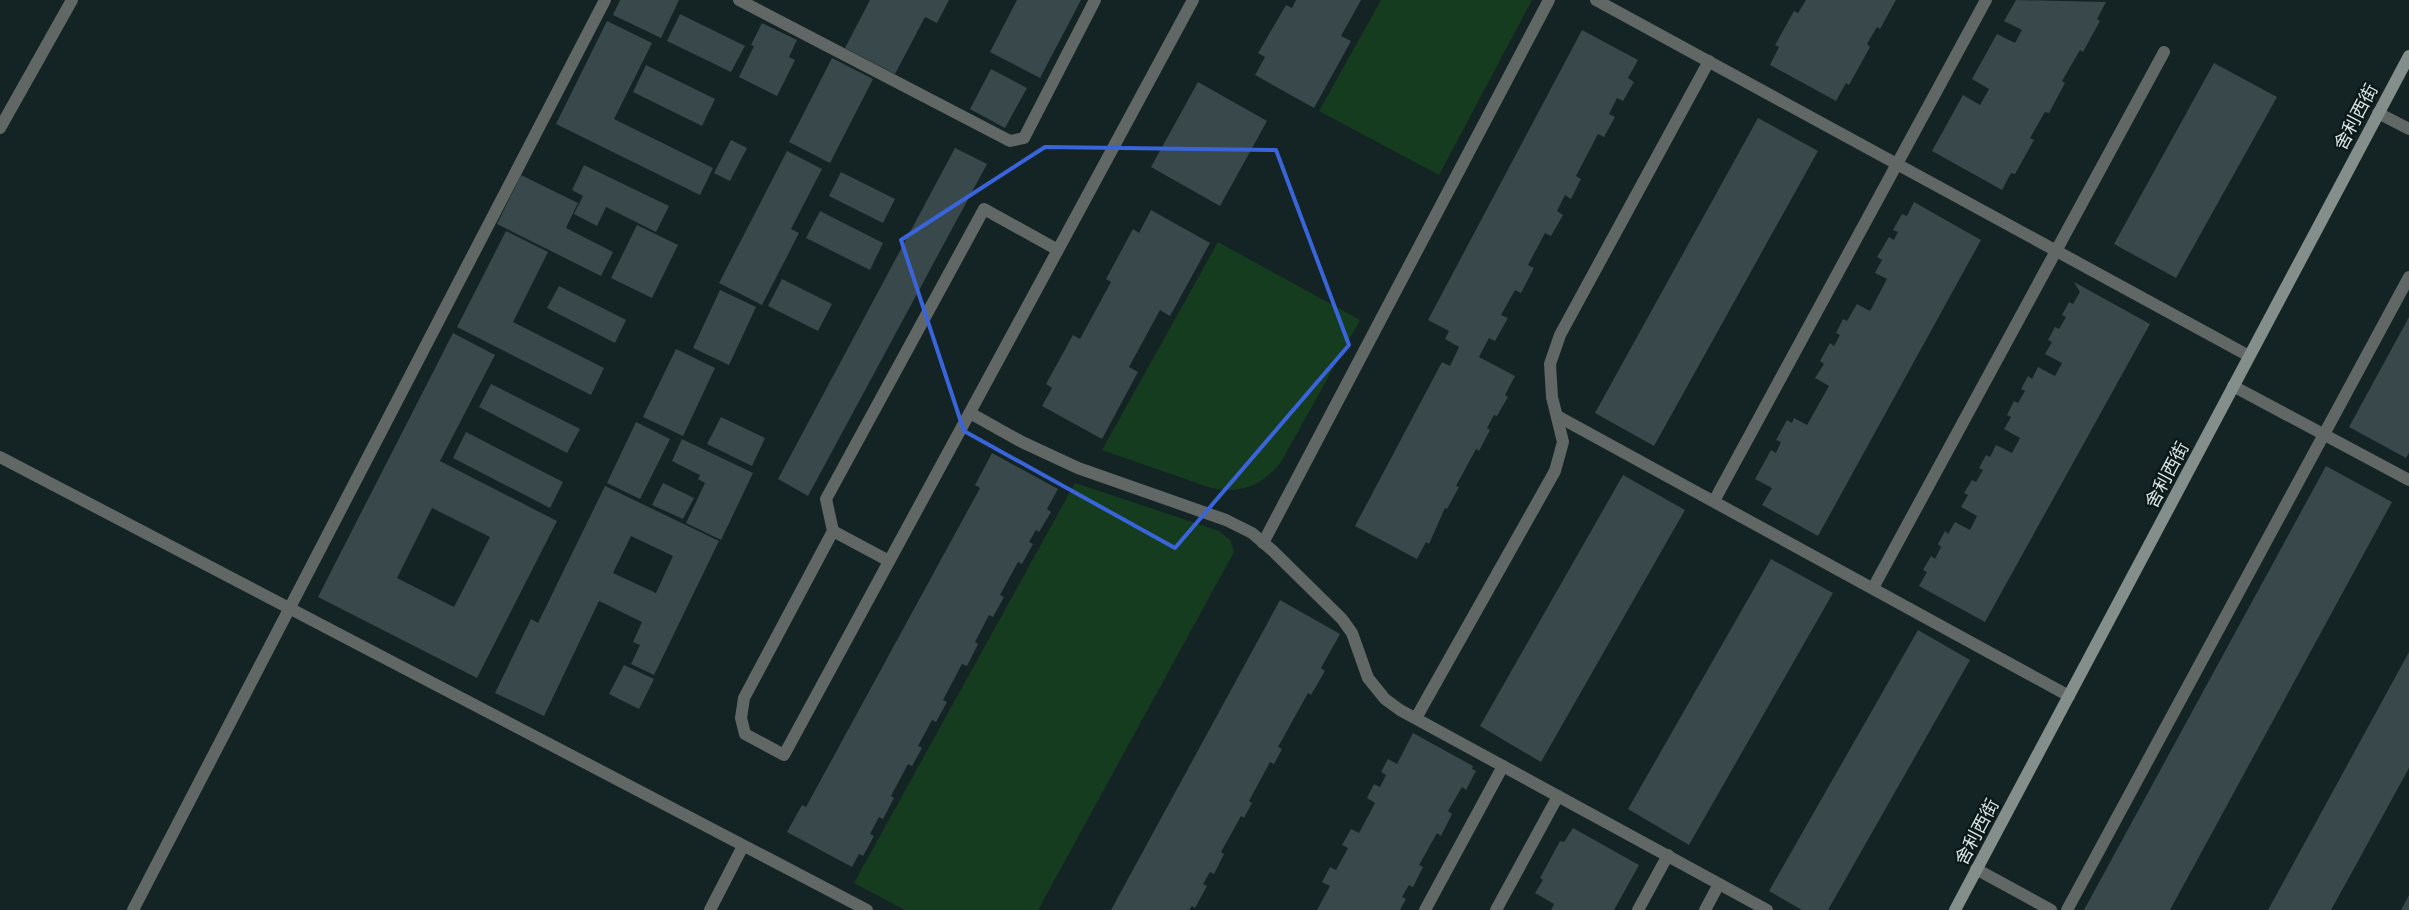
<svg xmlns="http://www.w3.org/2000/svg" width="2409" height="910" font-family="Helvetica,'Noto Sans SC',sans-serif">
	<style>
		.green { fill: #163c20 }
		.building { fill: #38484b; fill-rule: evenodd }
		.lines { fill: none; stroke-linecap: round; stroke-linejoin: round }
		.lane { stroke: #606764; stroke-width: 12 }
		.street { stroke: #606764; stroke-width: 12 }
		.secondary { stroke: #848f8b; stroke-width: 12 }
		.marked { fill: none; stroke: #3a65da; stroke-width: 4; stroke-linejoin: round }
		.labels { text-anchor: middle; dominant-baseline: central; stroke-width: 5; stroke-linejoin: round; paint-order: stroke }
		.street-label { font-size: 18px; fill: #dbe5e4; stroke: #0b1a19 }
	</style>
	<rect width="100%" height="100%" fill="#142323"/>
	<g class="green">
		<polygon points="1381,0 1532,0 1439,175 1319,111"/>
		<path d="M1218,242l142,78 -79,142c-19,24 -40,32 -70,26l-109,-38z"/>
		<polygon points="1075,483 1219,531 1230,540 1234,552 1038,910 905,910 854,883"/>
	</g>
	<g class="building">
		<polygon points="620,0 679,0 661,38 613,15"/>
		<polygon points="870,0 949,0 937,23 925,17 895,74 845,48"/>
		<polygon points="1017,0 1081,0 1040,78 990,52"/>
		<polygon points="1296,0 1361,0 1341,36 1351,41 1314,108 1255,75 1265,57 1258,53 1286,5 1292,8"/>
		<polygon points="1806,0 1896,0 1880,29 1877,27 1867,44 1870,47 1849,85 1846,83 1836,101 1770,65 1779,47 1775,45 1794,11 1798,13"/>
		<polygon points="2016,0 2106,2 2097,19 2100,21 2083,52 2080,50 2062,81 2065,83 2049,113 2045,112 2030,138 2034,140 2015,174 2011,173 2002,190 1932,151 1963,95 1980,105 1989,89 1972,79 1997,34 2015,43 2022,30 2004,21"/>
		<polygon points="680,14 745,46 731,72 667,41"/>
		<polygon points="607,21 652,43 614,119 713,168 700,195 556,124"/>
		<polygon points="762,23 797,40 789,57 795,60 777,96 739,77 754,46 751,45"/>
		<polygon points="1582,30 1638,60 1628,78 1634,82 1623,101 1617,98 1609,114 1615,117 1604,137 1598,134 1576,176 1581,179 1571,199 1565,195 1557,211 1563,215 1551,236 1545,233 1528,265 1534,268 1521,293 1515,290 1501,315 1508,318 1495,341 1489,338 1479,357 1515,376 1505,395 1508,397 1497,416 1494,415 1487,428 1490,430 1479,451 1476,449 1456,486 1459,487 1447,509 1445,508 1429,544 1426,542 1417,559 1355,526 1442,362 1450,366 1459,347 1445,339 1449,331 1428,320"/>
		<polygon points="832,58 873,79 830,163 789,142"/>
		<polygon points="2214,63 2277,97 2176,278 2114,244"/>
		<polygon points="646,65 715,99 702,126 633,92"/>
		<polygon points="991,69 1027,88 1005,128 970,109"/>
		<polygon points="1198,82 1267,121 1220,206 1151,167"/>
		<polygon points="1758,118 1818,151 1654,446 1595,413"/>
		<polygon points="731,140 747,148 730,181 714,173"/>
		<polygon points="955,148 987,164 808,496 778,479"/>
		<polygon points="787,151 822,169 791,229 799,233 762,305 719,283"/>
		<polygon points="584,165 669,206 656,232 606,207 597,226 574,214 583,196 572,190"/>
		<polygon points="841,172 895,199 883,223 829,196"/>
		<polygon points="521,175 578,203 566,228 613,252 601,276 497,224"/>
		<polygon points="1914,202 1981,240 1818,536 1762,505 1772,488 1755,479 1771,450 1776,453 1781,442 1776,440 1787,420 1792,423 1794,418 1807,425 1829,386 1815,378 1824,364 1820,361 1830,343 1834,346 1840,335 1836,333 1843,319 1847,321 1857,304 1870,311 1887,279 1875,273 1882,260 1877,257 1889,237 1894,240 1898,232 1893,230 1902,214 1907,216"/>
		<polygon points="1151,210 1210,243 1170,316 1160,310 1129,367 1138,372 1102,439 1042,406 1052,388 1046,384 1073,335 1080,339 1111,282 1106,279 1133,229 1139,233"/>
		<polygon points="820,211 883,243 870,270 806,238"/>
		<polygon points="637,225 678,245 652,298 611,278"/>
		<polygon points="506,231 548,252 513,322 604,368 591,395 457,327"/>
		<polygon points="782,279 832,304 818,331 768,306"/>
		<polygon points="2074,282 2150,324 1985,622 1919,586 1927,572 1923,570 1931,556 1935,559 1941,547 1938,544 1945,531 1948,534 1955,522 1970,530 1977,516 1961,507 1968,495 1964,493 1972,480 1976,482 1983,470 1979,468 1986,455 1990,457 1996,445 2012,453 2020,438 2004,429 2011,417 2007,415 2014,401 2018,403 2025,391 2021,389 2028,376 2032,379 2038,367 2055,376 2062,363 2045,354 2052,342 2048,340 2055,327 2059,329 2066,317 2062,315 2069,302 2073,304 2080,292"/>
		<polygon points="559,286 626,320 615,343 547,308"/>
		<polygon points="720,290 756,307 729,365 693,348"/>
		<polygon points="2409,317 2409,453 2406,458 2349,427"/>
		<path d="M453,333l42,22 -55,106 117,60 -80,157 -159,-81zM432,508l58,29 -36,70 -57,-29z"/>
		<polygon points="676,349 715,368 683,436 643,417"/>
		<polygon points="491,384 580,429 567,453 479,407"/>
		<polygon points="721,417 765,438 752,466 707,444"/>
		<polygon points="636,422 670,439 640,499 607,483"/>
		<polygon points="466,432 563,482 550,508 453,458"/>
		<polygon points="682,439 753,473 721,540 686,523 705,483 698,479 700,475 672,461"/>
		<polygon points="992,453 1058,489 1047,509 1051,512 1039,532 1036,530 1029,542 1033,544 1022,564 1018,562 1000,595 1004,597 993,617 989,615 975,642 978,644 967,666 962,664 943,700 947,702 936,722 932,720 918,746 922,748 912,766 908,764 891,796 894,798 883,819 879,817 870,834 874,836 863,856 859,854 852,867 787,832 802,805 806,807 980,488 975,485"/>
		<polygon points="2326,466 2392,502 2170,910 2084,910"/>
		<polygon points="1623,475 1685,510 1541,762 1480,726"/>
		<polygon points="663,483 694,498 683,519 652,505"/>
		<path d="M605,486l114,55 -65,134 -23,-11 9,-19 -7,-3 9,-20 -43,-21 -55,115 -49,-23 36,-74 7,4zM631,536l42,20 -17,37 -43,-20z"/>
		<polygon points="1771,559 1833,593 1689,845 1628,809"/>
		<polygon points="1280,600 1340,634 1321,668 1325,671 1311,695 1308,693 1278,747 1282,749 1274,764 1270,762 1249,801 1252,803 1244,818 1241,816 1221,852 1224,854 1214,874 1210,872 1203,884 1207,886 1195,908 1192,906 1189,910 1111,910"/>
		<polygon points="1918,630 1970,660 1828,910 1802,910 1769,891"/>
		<polygon points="2409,652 2409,768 2357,863 2331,910 2268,910"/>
		<polygon points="624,665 654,679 639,709 609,694"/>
		<polygon points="1413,733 1473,766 1472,769 1476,771 1466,790 1462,787 1448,811 1452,814 1441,836 1437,833 1419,865 1423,867 1413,887 1409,885 1402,897 1406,899 1400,910 1317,910 1330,886 1322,882 1330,867 1336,870 1348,848 1342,845 1351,829 1359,833 1375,803 1367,798 1374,784 1380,787 1386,775 1381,772 1388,759 1397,764"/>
		<polygon points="1573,828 1639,865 1614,910 1551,910 1554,904 1535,893 1543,880 1540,878 1560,841 1564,842"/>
		<polygon points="2409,895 2409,910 2401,910"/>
	</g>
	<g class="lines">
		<g class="lane">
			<polyline points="739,0 1010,141 1024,138 1095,0"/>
			<polyline points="1596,0 2249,356"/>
			<polyline points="2378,113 2409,129"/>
			<path d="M1058,250l-74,-41 -158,290 7,32 -89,167 -3,20 4,16 39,21c137,-252 273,-503 409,-755"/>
			<polyline points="2233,386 2409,480"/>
			<polyline points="970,413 1022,442 1078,468 1226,520 1252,533 1273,551 1342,619 1352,633 1368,678 1385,699 1400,710 1767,910"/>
			<polyline points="1559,417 2069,696"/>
			<polyline points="1714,501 1986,0"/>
			<polyline points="833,531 889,561"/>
			<polyline points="1263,543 1549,0"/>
			<polyline points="1873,588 2164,52"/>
			<polyline points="1416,718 1555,471 1563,442 1552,397 1550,364 1560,335 1709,61"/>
			<polyline points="1976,869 2051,910"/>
			<polyline points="710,910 743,846"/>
			<polyline points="1425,910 1503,766"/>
			<polyline points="1496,910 1558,796"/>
			<polyline points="1638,910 1668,855"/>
			<polyline points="1705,910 1719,884"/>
			<polyline points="2067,910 2409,277"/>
		</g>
		<g class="street">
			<polyline points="0,128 72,0"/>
			<polyline points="0,457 867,910"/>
			<polyline points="133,910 605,0"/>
		</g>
		<polyline class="secondary" points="1955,910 2409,56"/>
	</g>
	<path class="marked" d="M1045,147l231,3 73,195 -174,203 -211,-117 -63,-191z"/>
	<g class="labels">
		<g class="street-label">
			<text transform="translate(2356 117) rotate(-62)">舍利西街</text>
			<text transform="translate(2167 475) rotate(-62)">舍利西街</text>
			<text transform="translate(1977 832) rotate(-62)">舍利西街</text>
		</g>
	</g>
</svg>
